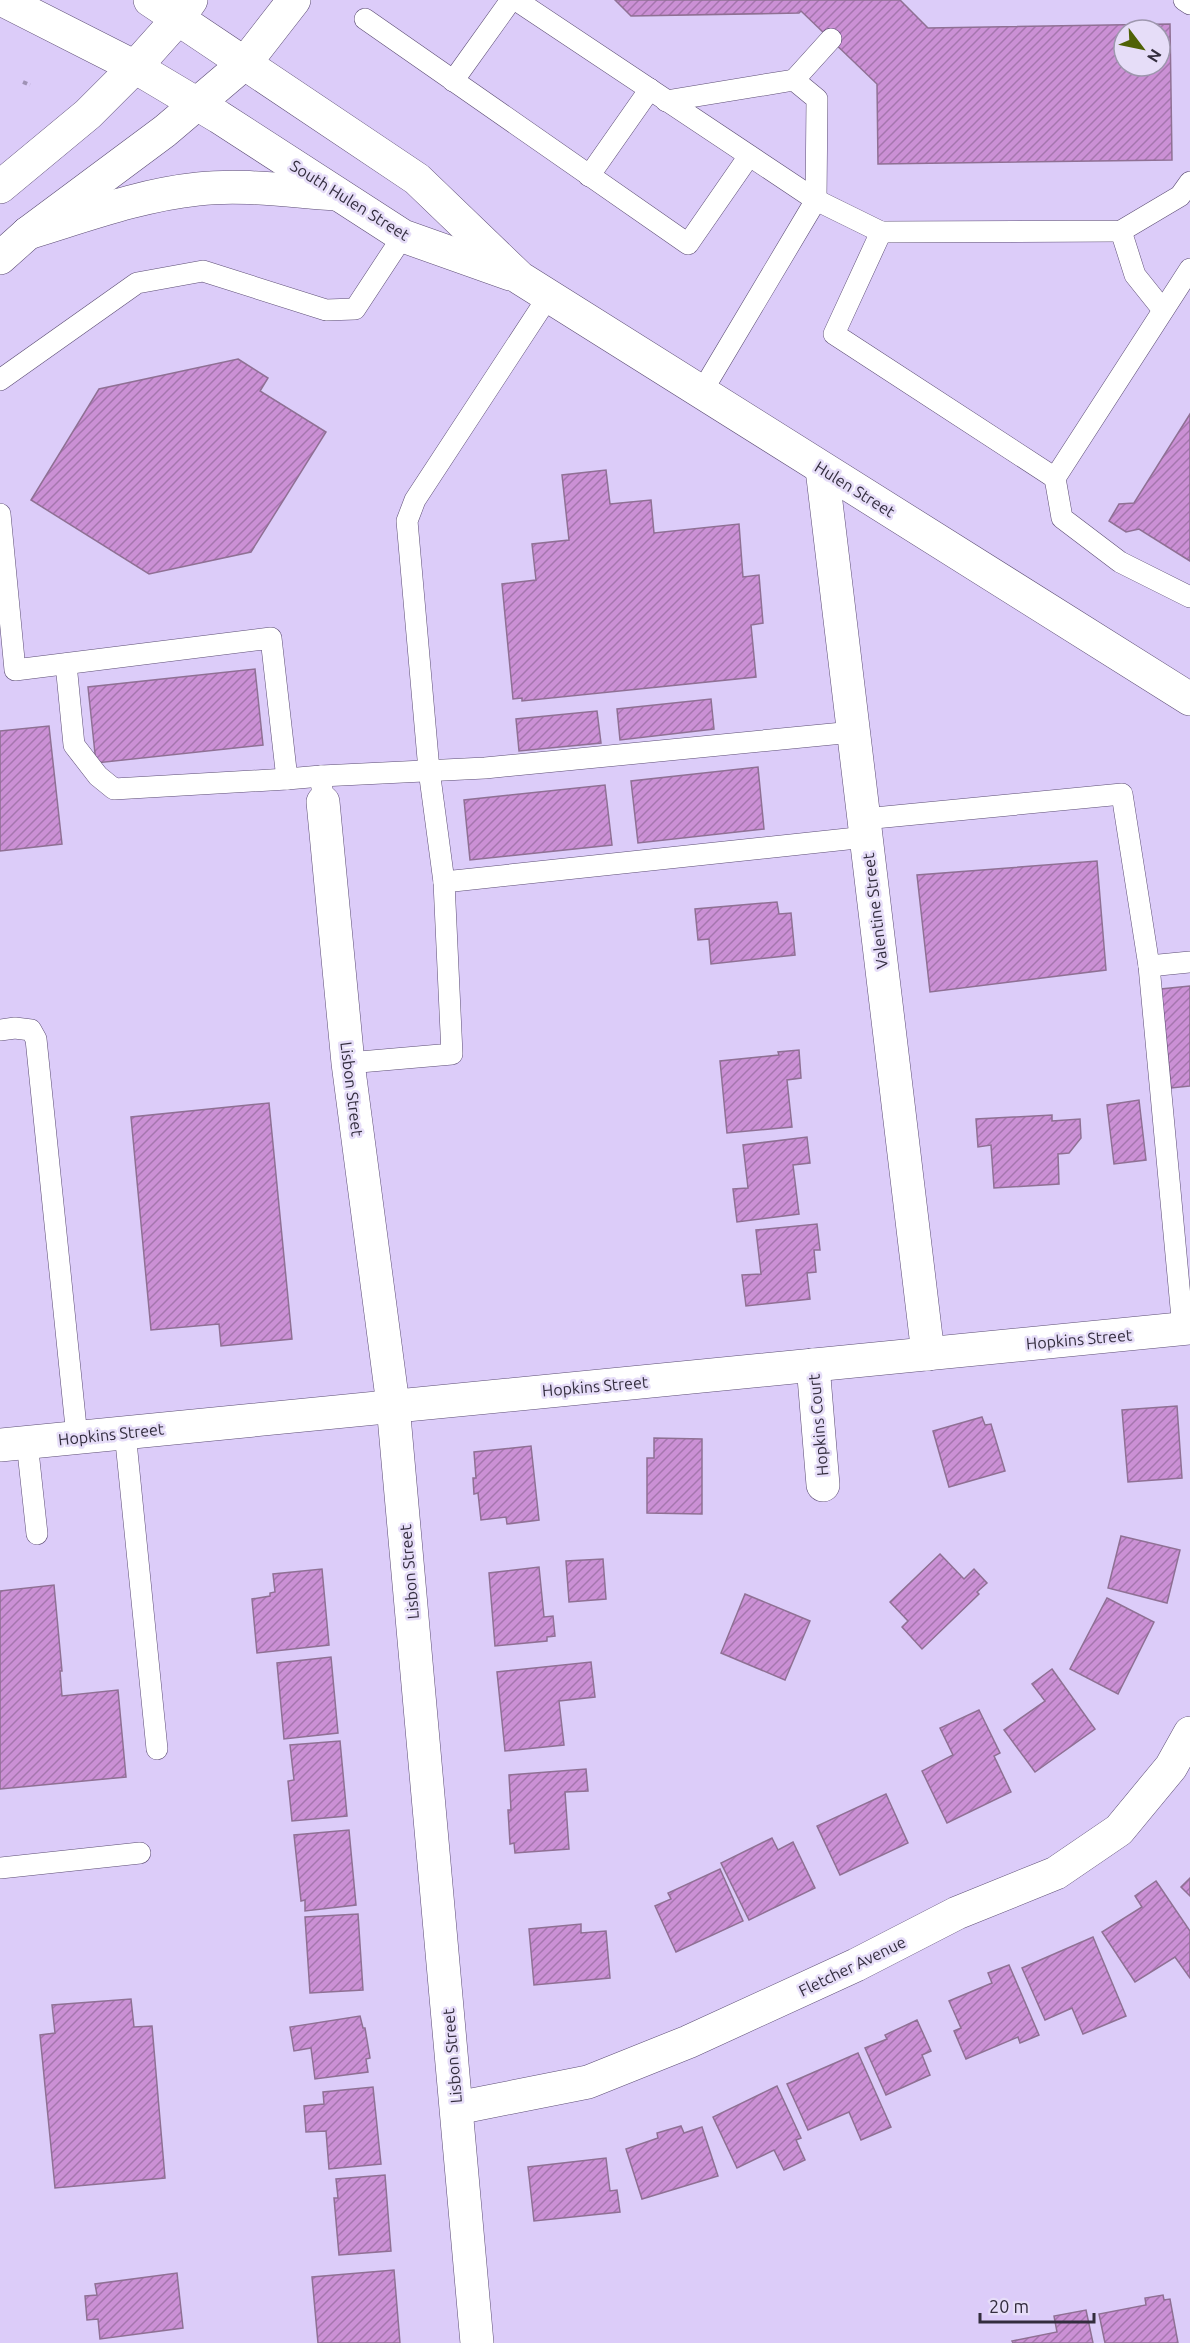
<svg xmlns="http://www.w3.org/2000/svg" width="1190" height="2343" font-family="Ubuntu,sans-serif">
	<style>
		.building { fill: url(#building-hatch); stroke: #8f7094; stroke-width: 1.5; fill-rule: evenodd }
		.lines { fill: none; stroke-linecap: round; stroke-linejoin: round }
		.service-casing { stroke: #5c4d74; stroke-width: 22 }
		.minor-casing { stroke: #5c4d74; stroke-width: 34 }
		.secondary-casing { stroke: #5c4d74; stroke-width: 34 }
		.path { stroke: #9f92b5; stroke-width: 4; stroke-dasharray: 4.5 3; stroke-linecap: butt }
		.service { stroke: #fff; stroke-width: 21 }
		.minor { stroke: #fff; stroke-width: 33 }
		.secondary { stroke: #fff; stroke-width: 33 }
		.labels { text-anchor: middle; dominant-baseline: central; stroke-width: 5; stroke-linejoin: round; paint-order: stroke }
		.street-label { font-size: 16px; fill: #332d3e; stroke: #e6ddf8 }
	</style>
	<defs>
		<pattern id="building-hatch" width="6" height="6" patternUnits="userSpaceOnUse" patternTransform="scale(1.5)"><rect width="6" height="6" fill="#cb90d5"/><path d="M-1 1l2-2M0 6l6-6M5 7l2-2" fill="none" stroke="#a576ae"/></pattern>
	</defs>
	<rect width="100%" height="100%" fill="#dcccf9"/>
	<g class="building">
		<path d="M615,0h285l28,28 242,-4 2,136 -294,4 -1,-80 -76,-73 -2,2 -168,3zM1124,30h36v36h-36z"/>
		<polygon points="238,359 268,378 260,391 326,432 251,552 149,574 31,500 99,389"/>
		<polygon points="1190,414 1190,561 1139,529 1126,532 1109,521 1119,504 1134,503"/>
		<polygon points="606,470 610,504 651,500 654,533 739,524 743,577 759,575 763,623 751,625 756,677 522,701 522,698 513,699 502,584 536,580 532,544 569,540 562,475"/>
		<polygon points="255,669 263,745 96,763 88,687"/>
		<polygon points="711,699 714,729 620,740 617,709"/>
		<polygon points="597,711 601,743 519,751 516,719"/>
		<polygon points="49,726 62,844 0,851 0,731"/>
		<polygon points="758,767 764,829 638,843 631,781"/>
		<polygon points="605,785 612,845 470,860 464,800"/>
		<polygon points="1097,861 1106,970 930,992 917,875"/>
		<polygon points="777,902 779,914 791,913 795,955 711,964 709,939 698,940 695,909"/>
		<polygon points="1190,986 1190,1086 1171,1088 1161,989"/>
		<polygon points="799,1050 801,1078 787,1080 792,1127 727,1133 720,1061 779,1055 778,1052"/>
		<polygon points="1139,1100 1146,1160 1114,1164 1107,1105"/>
		<polygon points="269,1103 292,1339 221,1346 219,1324 151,1330 131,1117"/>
		<polygon points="1052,1115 1052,1121 1080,1119 1081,1138 1069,1153 1058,1154 1059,1184 994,1188 991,1145 978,1147 976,1119"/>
		<polygon points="807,1137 810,1163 793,1165 799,1214 737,1222 733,1189 748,1188 743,1145"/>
		<polygon points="817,1224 820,1250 814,1250 816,1272 807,1273 810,1299 746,1306 742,1275 761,1274 756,1230"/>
		<polygon points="1177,1406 1182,1478 1128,1482 1122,1410"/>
		<polygon points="982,1417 985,1425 991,1424 1005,1471 949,1487 933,1431"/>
		<polygon points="654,1438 702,1439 702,1514 647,1513 647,1458 654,1458"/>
		<polygon points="531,1446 539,1520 507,1524 506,1517 481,1520 478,1493 474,1494 473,1478 476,1478 474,1452"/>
		<polygon points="1121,1536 1180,1550 1167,1603 1108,1588"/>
		<polygon points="940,1554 964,1579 974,1569 987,1583 977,1592 979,1594 922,1649 902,1627 908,1621 890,1602"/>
		<polygon points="603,1559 606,1599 569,1602 566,1561"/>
		<polygon points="539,1567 544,1617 553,1616 555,1636 547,1637 547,1641 495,1646 489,1573"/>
		<polygon points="322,1569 329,1645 257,1653 252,1599 270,1596 270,1593 275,1592 273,1574"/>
		<polygon points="54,1585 62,1671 60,1671 62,1696 118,1690 126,1777 0,1789 0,1591"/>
		<polygon points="745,1594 810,1621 785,1680 721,1653"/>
		<polygon points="1107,1598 1154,1622 1118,1694 1070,1669"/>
		<polygon points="331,1657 338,1733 284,1739 277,1663"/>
		<polygon points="591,1662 595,1697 559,1701 564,1745 505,1751 497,1672"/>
		<polygon points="1052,1669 1095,1729 1035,1772 1004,1730 1045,1701 1032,1684"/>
		<polygon points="979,1710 1000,1753 994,1756 1011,1792 947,1823 922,1771 953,1755 940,1728"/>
		<polygon points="340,1741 347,1816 292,1821 288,1781 294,1780 290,1745"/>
		<polygon points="586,1769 588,1791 565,1792 569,1849 515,1853 514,1843 510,1844 508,1810 511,1810 509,1775"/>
		<polygon points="886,1794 908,1843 840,1875 817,1826"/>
		<polygon points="349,1830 356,1905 305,1911 305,1900 301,1901 294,1835"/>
		<polygon points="772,1838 778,1850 793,1842 815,1888 749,1920 721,1863"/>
		<polygon points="720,1869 743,1921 676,1952 655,1906 671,1899 668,1893"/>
		<polygon points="1190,1878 1190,1896 1181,1887"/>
		<polygon points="1156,1881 1190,1931 1190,1978 1175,1957 1135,1982 1102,1932 1142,1907 1135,1896"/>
		<polygon points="358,1914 363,1990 310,1993 305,1917"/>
		<polygon points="581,1924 581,1933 606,1931 610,1978 534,1985 529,1929"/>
		<polygon points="1093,1937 1126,2016 1083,2034 1072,2008 1045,2020 1022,1968"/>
		<polygon points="1009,1965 1039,2035 1020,2043 1018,2037 966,2059 954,2031 961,2028 949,2001 992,1983 988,1973"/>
		<polygon points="131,1999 134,2027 152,2026 165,2178 55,2188 40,2035 55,2033 52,2005"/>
		<polygon points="360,2016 363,2028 365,2028 370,2058 366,2059 368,2072 315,2079 311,2048 294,2051 290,2027"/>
		<polygon points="917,2020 931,2051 922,2055 930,2075 886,2095 865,2048 887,2039 885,2035"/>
		<polygon points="858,2053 891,2127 861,2140 849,2112 808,2130 787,2084"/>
		<polygon points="777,2086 801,2138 796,2140 805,2160 784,2170 774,2150 737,2168 713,2117"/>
		<polygon points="373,2087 381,2164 329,2169 326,2131 306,2132 304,2106 324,2104 323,2092"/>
		<polygon points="681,2126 684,2133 702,2127 718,2176 642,2199 626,2149 658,2138 657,2133"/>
		<polygon points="606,2158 610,2191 617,2190 620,2212 534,2221 528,2167"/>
		<polygon points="385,2175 391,2251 339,2255 334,2198 338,2198 336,2179"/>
		<polygon points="394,2270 400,2343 318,2343 312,2277"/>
		<polygon points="177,2273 183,2328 100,2339 98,2319 87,2320 85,2296 97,2295 95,2284"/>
		<polygon points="1163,2295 1164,2300 1170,2299 1178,2343 1105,2343 1099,2314 1146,2305 1145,2298"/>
		<polygon points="1086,2310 1093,2343 1013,2343 1012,2341 1057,2332 1054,2316"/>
	</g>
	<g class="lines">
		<g class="service-casing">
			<g id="service">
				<polyline points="516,0 816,200 881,232 834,334 1055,478"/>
				<polyline points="1184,0 1190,4"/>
				<polyline points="365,19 688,244 749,156"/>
				<polyline points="794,80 831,39"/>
				<polyline points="453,81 511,0"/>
				<polyline points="666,101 794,80 817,99 816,200 701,393"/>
				<polyline points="589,176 650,89"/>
				<polyline points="1121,231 1135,275 1163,310"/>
				<polyline points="881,232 1121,231 1180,196 1190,182"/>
				<polyline points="1190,269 1055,478 1062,518 1120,562 1190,597"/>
				<polyline points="548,297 415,500 407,521 429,770 444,882 866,837"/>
				<polyline points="0,380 137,283 203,271 326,310 355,309 403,236"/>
				<polyline points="0,514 15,670 271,638 287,779 321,776 323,802"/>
				<polyline points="66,664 74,745 98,776 114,789 287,779"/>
				<polyline points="321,776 485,768 853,732"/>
				<polyline points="864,819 1122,794 1149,966 1183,1329"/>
				<polyline points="1149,966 1190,962"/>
				<polyline points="0,1030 15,1028 31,1030 36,1039 77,1437"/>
				<polyline points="348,1063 452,1054 444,882"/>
				<polyline points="125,1432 157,1749"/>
				<polyline points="27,1442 37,1534"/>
				<polyline points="0,1868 140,1853"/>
			</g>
		</g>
		<g class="minor-casing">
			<g id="minor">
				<polyline points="177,20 191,0"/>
				<polyline points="245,63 294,0"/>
				<polyline points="822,469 928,1354"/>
				<polyline points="323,802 348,1063 393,1405 477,2343"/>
				<polyline points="813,1365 823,1485"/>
				<polyline points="0,1445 1190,1328"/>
				<polyline points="457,2108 588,2082 688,2042 856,1965 957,1913 1056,1873 1119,1830 1171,1767 1190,1733"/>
			</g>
		</g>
		<g class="secondary-casing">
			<g id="secondary">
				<polyline points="3,0 135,67 219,117 403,236 510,274"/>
				<polyline points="150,0 417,179 520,278 1190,699"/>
				<polyline points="0,187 88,114 135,67 177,20"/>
				<path d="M28,233c56,-17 112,-38 170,-44 45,-5 92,2 138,5"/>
				<polyline points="0,258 28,233 165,131 245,63"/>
			</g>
		</g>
		<polyline class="path" points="23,82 30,85"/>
		<use href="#service" class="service"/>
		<use href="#minor" class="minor"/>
		<use href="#secondary" class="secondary"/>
	</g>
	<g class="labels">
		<g class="street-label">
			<text transform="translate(350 200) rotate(32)">South Hulen Street</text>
			<text transform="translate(855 489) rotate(32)">Hulen Street</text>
			<text transform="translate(875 911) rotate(-97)">Valentine Street</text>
			<text transform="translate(352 1089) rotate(83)">Lisbon Street</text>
			<text transform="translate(1079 1339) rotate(-5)">Hopkins Street</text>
			<text transform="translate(595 1386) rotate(-5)">Hopkins Street</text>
			<text transform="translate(818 1425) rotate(-95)">Hopkins Court</text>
			<text transform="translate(111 1434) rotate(-6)">Hopkins Street</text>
			<text transform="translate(409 1572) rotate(-95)">Lisbon Street</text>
			<text transform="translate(852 1966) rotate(-26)">Fletcher Avenue</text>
			<text transform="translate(452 2056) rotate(-95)">Lisbon Street</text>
		</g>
	</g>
	<g transform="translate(1142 48) rotate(122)"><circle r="28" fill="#e6ddf8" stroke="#9e97ae" stroke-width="1.5"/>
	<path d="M0-4.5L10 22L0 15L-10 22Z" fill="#4f6106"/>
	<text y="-9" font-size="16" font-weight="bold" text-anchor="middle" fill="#332d3e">N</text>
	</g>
	<path d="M980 2313v9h114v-9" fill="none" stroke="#332d3e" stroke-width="3"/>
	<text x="989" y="2313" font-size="18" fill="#332d3e" stroke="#e6ddf8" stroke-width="4.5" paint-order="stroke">20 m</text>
</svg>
